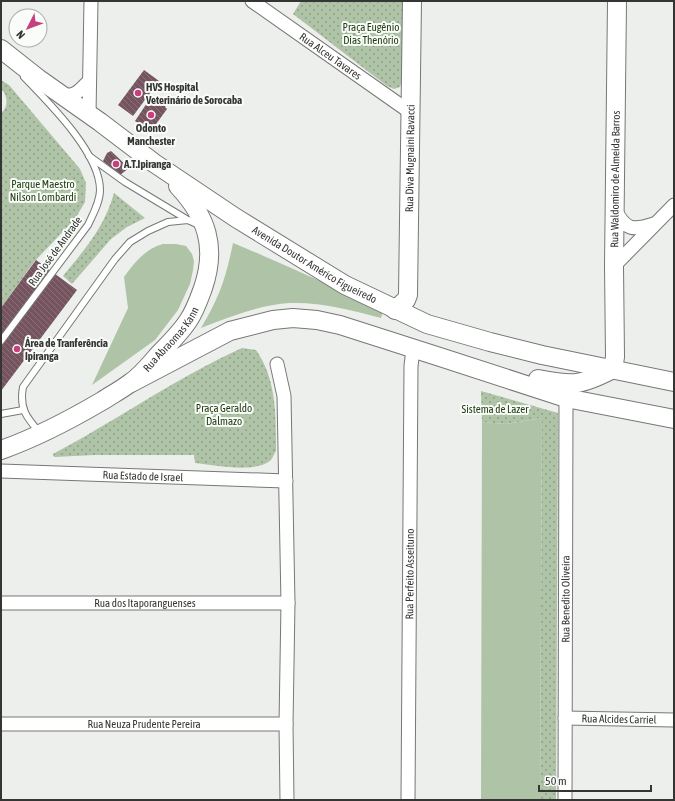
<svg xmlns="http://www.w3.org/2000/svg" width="675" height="801" font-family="'Asap Condensed',sans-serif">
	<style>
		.green { fill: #afc3a6 }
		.park { fill: url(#park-dots) }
		.building { fill: url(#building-back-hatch) }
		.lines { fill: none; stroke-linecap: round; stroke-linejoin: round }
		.service-casing { stroke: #767875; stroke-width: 8 }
		.minor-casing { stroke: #767875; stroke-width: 15 }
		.secondary-casing { stroke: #767875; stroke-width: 20 }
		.service { stroke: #fff; stroke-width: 6 }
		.minor { stroke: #fff; stroke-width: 13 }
		.secondary { stroke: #fff; stroke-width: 18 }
		.poi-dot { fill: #c73f7c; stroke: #f9fcf8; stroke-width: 1.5 }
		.labels { text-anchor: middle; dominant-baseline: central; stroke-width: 4; stroke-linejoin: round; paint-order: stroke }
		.park-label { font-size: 11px; fill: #213e12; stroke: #f9fcf8 }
		.street-label { font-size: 11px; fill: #353634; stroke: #f9fcf8 }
		.poi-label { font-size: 11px; font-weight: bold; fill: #353634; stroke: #f9fcf8; text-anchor: start }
	</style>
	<defs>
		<pattern id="park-dots" width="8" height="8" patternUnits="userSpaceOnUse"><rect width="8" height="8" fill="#afc3a6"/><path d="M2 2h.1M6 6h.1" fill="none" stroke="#8f9f88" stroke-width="1.8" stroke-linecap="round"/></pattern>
		<pattern id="building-back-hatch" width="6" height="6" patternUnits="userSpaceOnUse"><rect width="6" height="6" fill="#75535f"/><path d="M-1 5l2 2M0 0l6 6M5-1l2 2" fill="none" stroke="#886f78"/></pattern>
	</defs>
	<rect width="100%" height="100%" fill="#ecefeb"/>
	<g class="green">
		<path d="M233,243c51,21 101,44 150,68l-2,7c-30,-8 -60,-16 -91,-15 -31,2 -61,14 -89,25 18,-30 25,-50 32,-85z"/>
		<path d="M163,244h13l10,2 6,8 2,7 -1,9 -3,14 -12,26 -23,30 -63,45 36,-77 -4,-31c11,-15 21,-28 39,-33z"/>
		<polygon points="542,418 540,800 481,800 482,422 506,424"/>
	</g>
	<g class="park">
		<polygon points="301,1 404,1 403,76 400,87 394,89 387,86 293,14"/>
		<path d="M1,80l8,5 71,84 6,14 -1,19 -10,17 -41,43 -33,46v-195c8,-6 7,-18 0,-24z"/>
		<path d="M114,193l31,25 -18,9 -16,12 -39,45 -9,-8c22,-27 41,-48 51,-83z"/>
		<path d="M242,348l14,2c21,30 20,67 20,101 -2,3 -3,6 -5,9 -16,14 -56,5 -76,3l-1,-8h-100l-39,2 -2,-1v-2c64,-34 123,-76 189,-106z"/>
		<polygon points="481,391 558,413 556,800 540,800 542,418 506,424 482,422"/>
	</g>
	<g class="building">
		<polygon points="144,70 159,81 133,116 118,105"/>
		<polygon points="161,96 168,102 165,107 167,109 151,131 135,121 151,97 156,102"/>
		<polygon points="111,151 129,168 120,175 103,161 107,153"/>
		<polygon points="36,260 77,290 1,391 1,308"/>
	</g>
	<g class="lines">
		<g class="service-casing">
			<g id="service">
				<polyline points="89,156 125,182 188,220"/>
				<path d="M1,341l87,-116c5,-11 12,-23 12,-35 0,-37 -51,-87 -76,-113"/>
				<polyline points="1,414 23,410"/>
				<path d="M40,433c-13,-15 -21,-24 -17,-46l92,-128 15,-17 18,-11 20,-9 20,-2 11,5"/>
			</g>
		</g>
		<g class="minor-casing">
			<g id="minor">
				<path id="s1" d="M252,1l158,111"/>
				<path d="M62,95c14,2 18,-5 27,-14"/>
				<polyline points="89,114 91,1"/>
				<path d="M615,210c11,20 17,21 39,14"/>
				<polyline points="614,266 674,205"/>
				<polyline points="277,364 284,396 288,603 286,724 287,800"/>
				<path id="s2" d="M1,471l285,10"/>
				<path id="s3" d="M1,603h287"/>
				<path id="s4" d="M565,718l109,2"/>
				<path id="s5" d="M1,724h285"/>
				<path id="s6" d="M408,800l3,-434 2,-17"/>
				<path id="s7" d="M565,800l1,-402"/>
			</g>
		</g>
		<g class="secondary-casing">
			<g id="secondary">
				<path id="s8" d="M1,49l38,30 61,43 54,41 82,55 109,67 82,39 63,18 52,13 132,27"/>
				<path id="s9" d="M395,310l11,-10 2,-5 4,-294"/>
				<path id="s10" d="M613,369l2,-12 -1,-91 3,-265"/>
				<path d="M538,379c36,7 42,7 75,-10"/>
				<polyline points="131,383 230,331 273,320 293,318 317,320 340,325 443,358 566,398 674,419"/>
				<path id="s11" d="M1,450c37,-13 67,-29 101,-49 9,-6 19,-11 28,-18 11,-7 21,-20 30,-30 10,-10 20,-20 28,-32 7,-10 11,-22 15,-33 14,-41 4,-71 -25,-102"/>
			</g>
		</g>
		<use href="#service" class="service"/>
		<use href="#minor" class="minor"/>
		<use href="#secondary" class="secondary"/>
	</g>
	<g class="poi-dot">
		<circle cx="138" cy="93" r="4"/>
		<circle cx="151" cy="115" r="4"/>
		<circle cx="116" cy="164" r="4"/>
		<circle cx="17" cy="349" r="4"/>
	</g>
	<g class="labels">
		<g class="park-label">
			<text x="371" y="27">Praça Eugênio<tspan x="371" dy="13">Dias Thenório</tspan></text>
			<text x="43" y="184">Parque Maestro<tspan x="43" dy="13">Nilson Lombardi</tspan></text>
			<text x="224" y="408">Praça Geraldo<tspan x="224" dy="13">Dalmazo</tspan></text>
			<text x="495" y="409">Sistema de Lazer</text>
		</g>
		<g class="street-label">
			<text stroke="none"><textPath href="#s1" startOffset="96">Rua Alceu Tavares</textPath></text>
			<text stroke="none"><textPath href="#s9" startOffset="157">Rua Diva Mugnaini Ravacci</textPath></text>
			<text stroke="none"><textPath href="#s10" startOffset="190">Rua Waldomiro de Almeida Barros</textPath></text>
			<text transform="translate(55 251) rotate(-54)">Rua José de Andrade</text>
			<text stroke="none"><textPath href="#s8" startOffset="381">Avenida Doutor Américo Figueiredo</textPath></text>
			<text stroke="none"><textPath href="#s11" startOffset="206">Rua Abraomas Kann</textPath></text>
			<text stroke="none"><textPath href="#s2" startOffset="142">Rua Estado de Israel</textPath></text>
			<text stroke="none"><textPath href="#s6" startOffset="226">Rua Perfeito Asseituno</textPath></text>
			<text stroke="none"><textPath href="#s7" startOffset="201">Rua Benedito Oliveira</textPath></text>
			<text stroke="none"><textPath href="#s3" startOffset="144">Rua dos Itaporanguenses</textPath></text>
			<text stroke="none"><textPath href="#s4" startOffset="54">Rua Alcides Carriel</textPath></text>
			<text stroke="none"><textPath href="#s5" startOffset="143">Rua Neuza Prudente Pereira</textPath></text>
		</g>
		<g class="poi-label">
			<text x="146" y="87">HVS Hospital<tspan x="146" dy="13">Veterinário de Sorocaba</tspan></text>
			<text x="151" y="128" text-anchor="middle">Odonto<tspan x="151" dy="13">Manchester</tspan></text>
			<text x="124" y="164">A.T.Ipiranga</text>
			<text x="25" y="343">Área de Tranferência<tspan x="25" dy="13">Ipiranga</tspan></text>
		</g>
	</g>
	<rect width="675" height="801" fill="none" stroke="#353634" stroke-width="4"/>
	<g transform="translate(28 28) rotate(228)"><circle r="19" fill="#f9fcf8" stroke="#abadaa"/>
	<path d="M0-3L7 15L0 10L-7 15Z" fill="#c73f7c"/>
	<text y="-6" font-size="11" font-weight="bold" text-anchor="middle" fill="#353634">N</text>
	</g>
	<path d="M539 785v6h112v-6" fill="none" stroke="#353634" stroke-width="2"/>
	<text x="545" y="785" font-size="12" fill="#353634" stroke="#f9fcf8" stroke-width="3" paint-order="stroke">50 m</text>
</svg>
